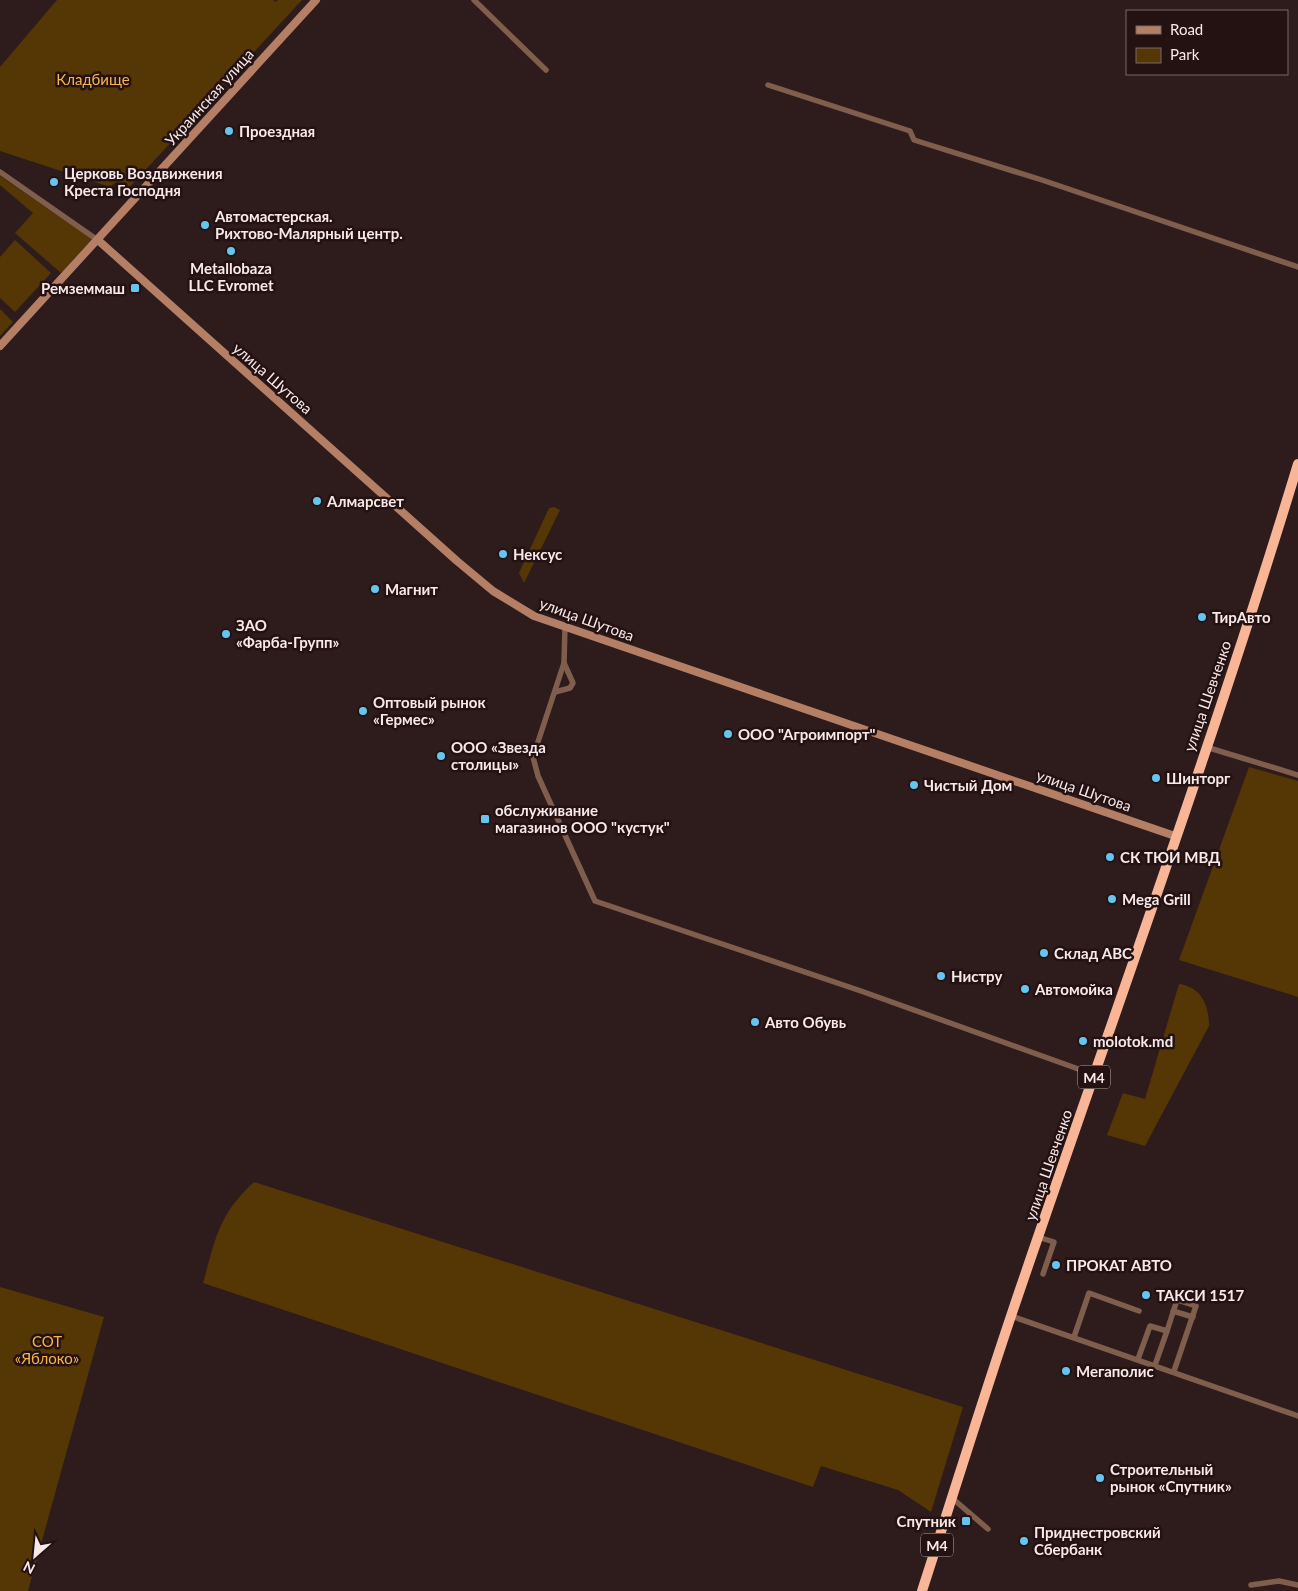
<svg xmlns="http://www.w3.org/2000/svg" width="1298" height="1591" font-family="Lato,sans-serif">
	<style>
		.green { fill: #543704 }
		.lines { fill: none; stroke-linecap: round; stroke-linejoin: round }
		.street { stroke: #7f5e4e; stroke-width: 5.5 }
		.secondary { stroke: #b57f66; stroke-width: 8 }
		.highway { stroke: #f9b697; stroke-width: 10 }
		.poi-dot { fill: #65c5ef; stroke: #241213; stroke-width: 2 }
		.labels { text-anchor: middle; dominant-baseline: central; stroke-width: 5; stroke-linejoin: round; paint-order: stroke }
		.shield { fill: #241213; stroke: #b8a8a9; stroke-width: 1 }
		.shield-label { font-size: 14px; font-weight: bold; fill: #f7e9e9 }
		.park-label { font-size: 15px; fill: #f7b44b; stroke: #241213 }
		.street-label { font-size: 15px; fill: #f7e9e9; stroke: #241213 }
		.poi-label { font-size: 15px; font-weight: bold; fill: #f7e9e9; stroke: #241213; text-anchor: start }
	</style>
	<rect width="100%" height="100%" fill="#2e1b1c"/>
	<g class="green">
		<polygon points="57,0 273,0 276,2 278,0 302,0 127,190 116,182 110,187 0,151 0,67"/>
		<polygon points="0,176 92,239 61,273 15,233 33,213 0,185"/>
		<polygon points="15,240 51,273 15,312 0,298 0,257"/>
		<polygon points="0,309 13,322 0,336"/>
		<polygon points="554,507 560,510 524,583 519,573 549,508"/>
		<polygon points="1249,767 1298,781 1298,997 1179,960"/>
		<path d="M1179,984c23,3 30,22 30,42l-64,120 -38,-11 16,-42 22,6z"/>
		<path d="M254,1182l709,225 -32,105 -33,-22 -77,-24 -8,21 -610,-204c13,-45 15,-68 51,-101z"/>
		<polygon points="0,1287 104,1317 28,1591 0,1591"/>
	</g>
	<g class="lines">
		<g class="street">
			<polyline points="474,0 546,70"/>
			<polyline points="768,85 910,131 914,140 1042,180 1298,267"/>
			<polyline points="0,172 99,241"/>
			<polyline points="565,626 564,663 533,757 538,776 595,901 861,991 1095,1075"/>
			<polyline points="555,692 570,688 573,683 564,663"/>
			<polyline points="1206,747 1298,775"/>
			<polyline points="1038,1237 1054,1242 1043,1274"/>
			<polyline points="1173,1311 1193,1317"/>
			<polyline points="1011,1316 1298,1416"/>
			<polyline points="1074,1337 1089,1293 1139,1311"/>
			<polyline points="1138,1359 1150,1326 1167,1331 1177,1300 1196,1306 1174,1371"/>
			<polyline points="1155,1365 1167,1331"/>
			<polyline points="952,1498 988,1529"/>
			<polyline points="1251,1585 1279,1581 1298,1585"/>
		</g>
		<g class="secondary">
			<polyline points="99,241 457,561 493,591 534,616 621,646 1175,836"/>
			<polyline points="0,346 316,0"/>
		</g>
		<path class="highway" d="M922,1591c30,-93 59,-186 90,-278 96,-283 199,-563 286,-849"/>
	</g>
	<g class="poi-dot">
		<circle cx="229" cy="131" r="5"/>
		<circle cx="54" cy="182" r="5"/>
		<circle cx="205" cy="225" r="5"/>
		<circle cx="231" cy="251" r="5"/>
		<rect x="130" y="283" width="10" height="10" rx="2.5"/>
		<circle cx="317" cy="501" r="5"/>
		<circle cx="503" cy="554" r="5"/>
		<circle cx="375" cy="589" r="5"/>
		<circle cx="1202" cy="617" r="5"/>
		<circle cx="226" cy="634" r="5"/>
		<circle cx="363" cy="711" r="5"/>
		<circle cx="728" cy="734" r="5"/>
		<circle cx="441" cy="756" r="5"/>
		<circle cx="1156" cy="778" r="5"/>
		<circle cx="914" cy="785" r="5"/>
		<rect x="480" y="814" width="10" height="10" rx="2.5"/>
		<circle cx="1110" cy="857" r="5"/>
		<circle cx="1112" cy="899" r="5"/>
		<circle cx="1044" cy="953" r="5"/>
		<circle cx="941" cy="976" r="5"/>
		<circle cx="1025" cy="989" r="5"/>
		<circle cx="755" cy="1022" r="5"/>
		<circle cx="1083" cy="1041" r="5"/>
		<circle cx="1056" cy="1265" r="5"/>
		<circle cx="1146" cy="1295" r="5"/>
		<circle cx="1066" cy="1371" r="5"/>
		<circle cx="1100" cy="1478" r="5"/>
		<rect x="961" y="1516" width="10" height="10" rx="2.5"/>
		<circle cx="1024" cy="1541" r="5"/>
	</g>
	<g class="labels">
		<g class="shield">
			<rect x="1078" y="1065.5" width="32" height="23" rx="4"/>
			<rect x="921" y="1533.5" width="32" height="23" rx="4"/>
		</g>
		<g class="shield-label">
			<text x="1094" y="1077">M4</text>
			<text x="937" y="1545">M4</text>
		</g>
		<g class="park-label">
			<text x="93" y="79">Кладбище</text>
			<text x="47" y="1341">СОТ<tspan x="47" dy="17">«Яблоко»</tspan></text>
		</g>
		<g class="street-label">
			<text transform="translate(209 97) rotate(-48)">Украинская улица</text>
			<text transform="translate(273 378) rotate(41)">улица Шутова</text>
			<text transform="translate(587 619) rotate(20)">улица Шутова</text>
			<text transform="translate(1207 696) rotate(-71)">улица Шевченко</text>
			<text transform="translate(1084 790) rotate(19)">улица Шутова</text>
			<text transform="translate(1048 1165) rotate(-71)">улица Шевченко</text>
		</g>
		<g class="poi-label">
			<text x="239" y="131">Проездная</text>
			<text x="64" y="173">Церковь Воздвижения<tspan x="64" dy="17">Креста Господня</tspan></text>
			<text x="215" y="216">Автомастерская.<tspan x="215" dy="17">Рихтово-Малярный центр.</tspan></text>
			<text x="231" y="268" text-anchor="middle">Metallobaza<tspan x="231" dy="17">LLC Evromet</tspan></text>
			<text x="125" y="288" text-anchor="end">Ремземмаш</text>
			<text x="327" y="501">Алмарсвет</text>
			<text x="513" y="554">Нексус</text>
			<text x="385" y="589">Магнит</text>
			<text x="1212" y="617">ТирАвто</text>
			<text x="236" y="625">ЗАО<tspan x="236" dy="17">«Фарба-Групп»</tspan></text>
			<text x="373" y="702">Оптовый рынок<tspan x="373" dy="17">«Гермес»</tspan></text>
			<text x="738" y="734">ООО "Агроимпорт"</text>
			<text x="451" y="747">ООО «Звезда<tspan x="451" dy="17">столицы»</tspan></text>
			<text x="1166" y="778">Шинторг</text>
			<text x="924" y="785">Чистый Дом</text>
			<text x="495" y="810">обслуживание<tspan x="495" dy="17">магазинов ООО "кустук"</tspan></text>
			<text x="1120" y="857">СК ТЮИ МВД</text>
			<text x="1122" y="899">Mega Grill</text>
			<text x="1054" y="953">Склад АВС</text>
			<text x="951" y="976">Нистру</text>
			<text x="1035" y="989">Автомойка</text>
			<text x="765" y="1022">Авто Обувь</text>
			<text x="1093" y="1041">molotok.md</text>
			<text x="1066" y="1265">ПРОКАТ АВТО</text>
			<text x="1156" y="1295">ТАКСИ 1517</text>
			<text x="1076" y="1371">Мегаполис</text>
			<text x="1110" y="1469">Строительный<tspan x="1110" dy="17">рынок «Спутник»</tspan></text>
			<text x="956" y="1521" text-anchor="end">Спутник</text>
			<text x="1034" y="1532">Приднестровский<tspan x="1034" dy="17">Сбербанк</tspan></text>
		</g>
	</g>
	<rect x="1126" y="10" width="162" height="65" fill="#241213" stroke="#786869"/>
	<rect x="1136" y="26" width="25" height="8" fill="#b57f66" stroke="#786869"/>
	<text x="1170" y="35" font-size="15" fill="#f7e9e9">Road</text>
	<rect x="1136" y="48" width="25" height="15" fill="#543704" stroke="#786869"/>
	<text x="1170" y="60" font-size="15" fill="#f7e9e9">Park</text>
	<g transform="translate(35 1556) rotate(207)" stroke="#241213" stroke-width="4" paint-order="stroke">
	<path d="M0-4L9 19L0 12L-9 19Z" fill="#f7e9e9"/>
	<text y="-8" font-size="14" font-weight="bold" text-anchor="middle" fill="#f7e9e9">N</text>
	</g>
</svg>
